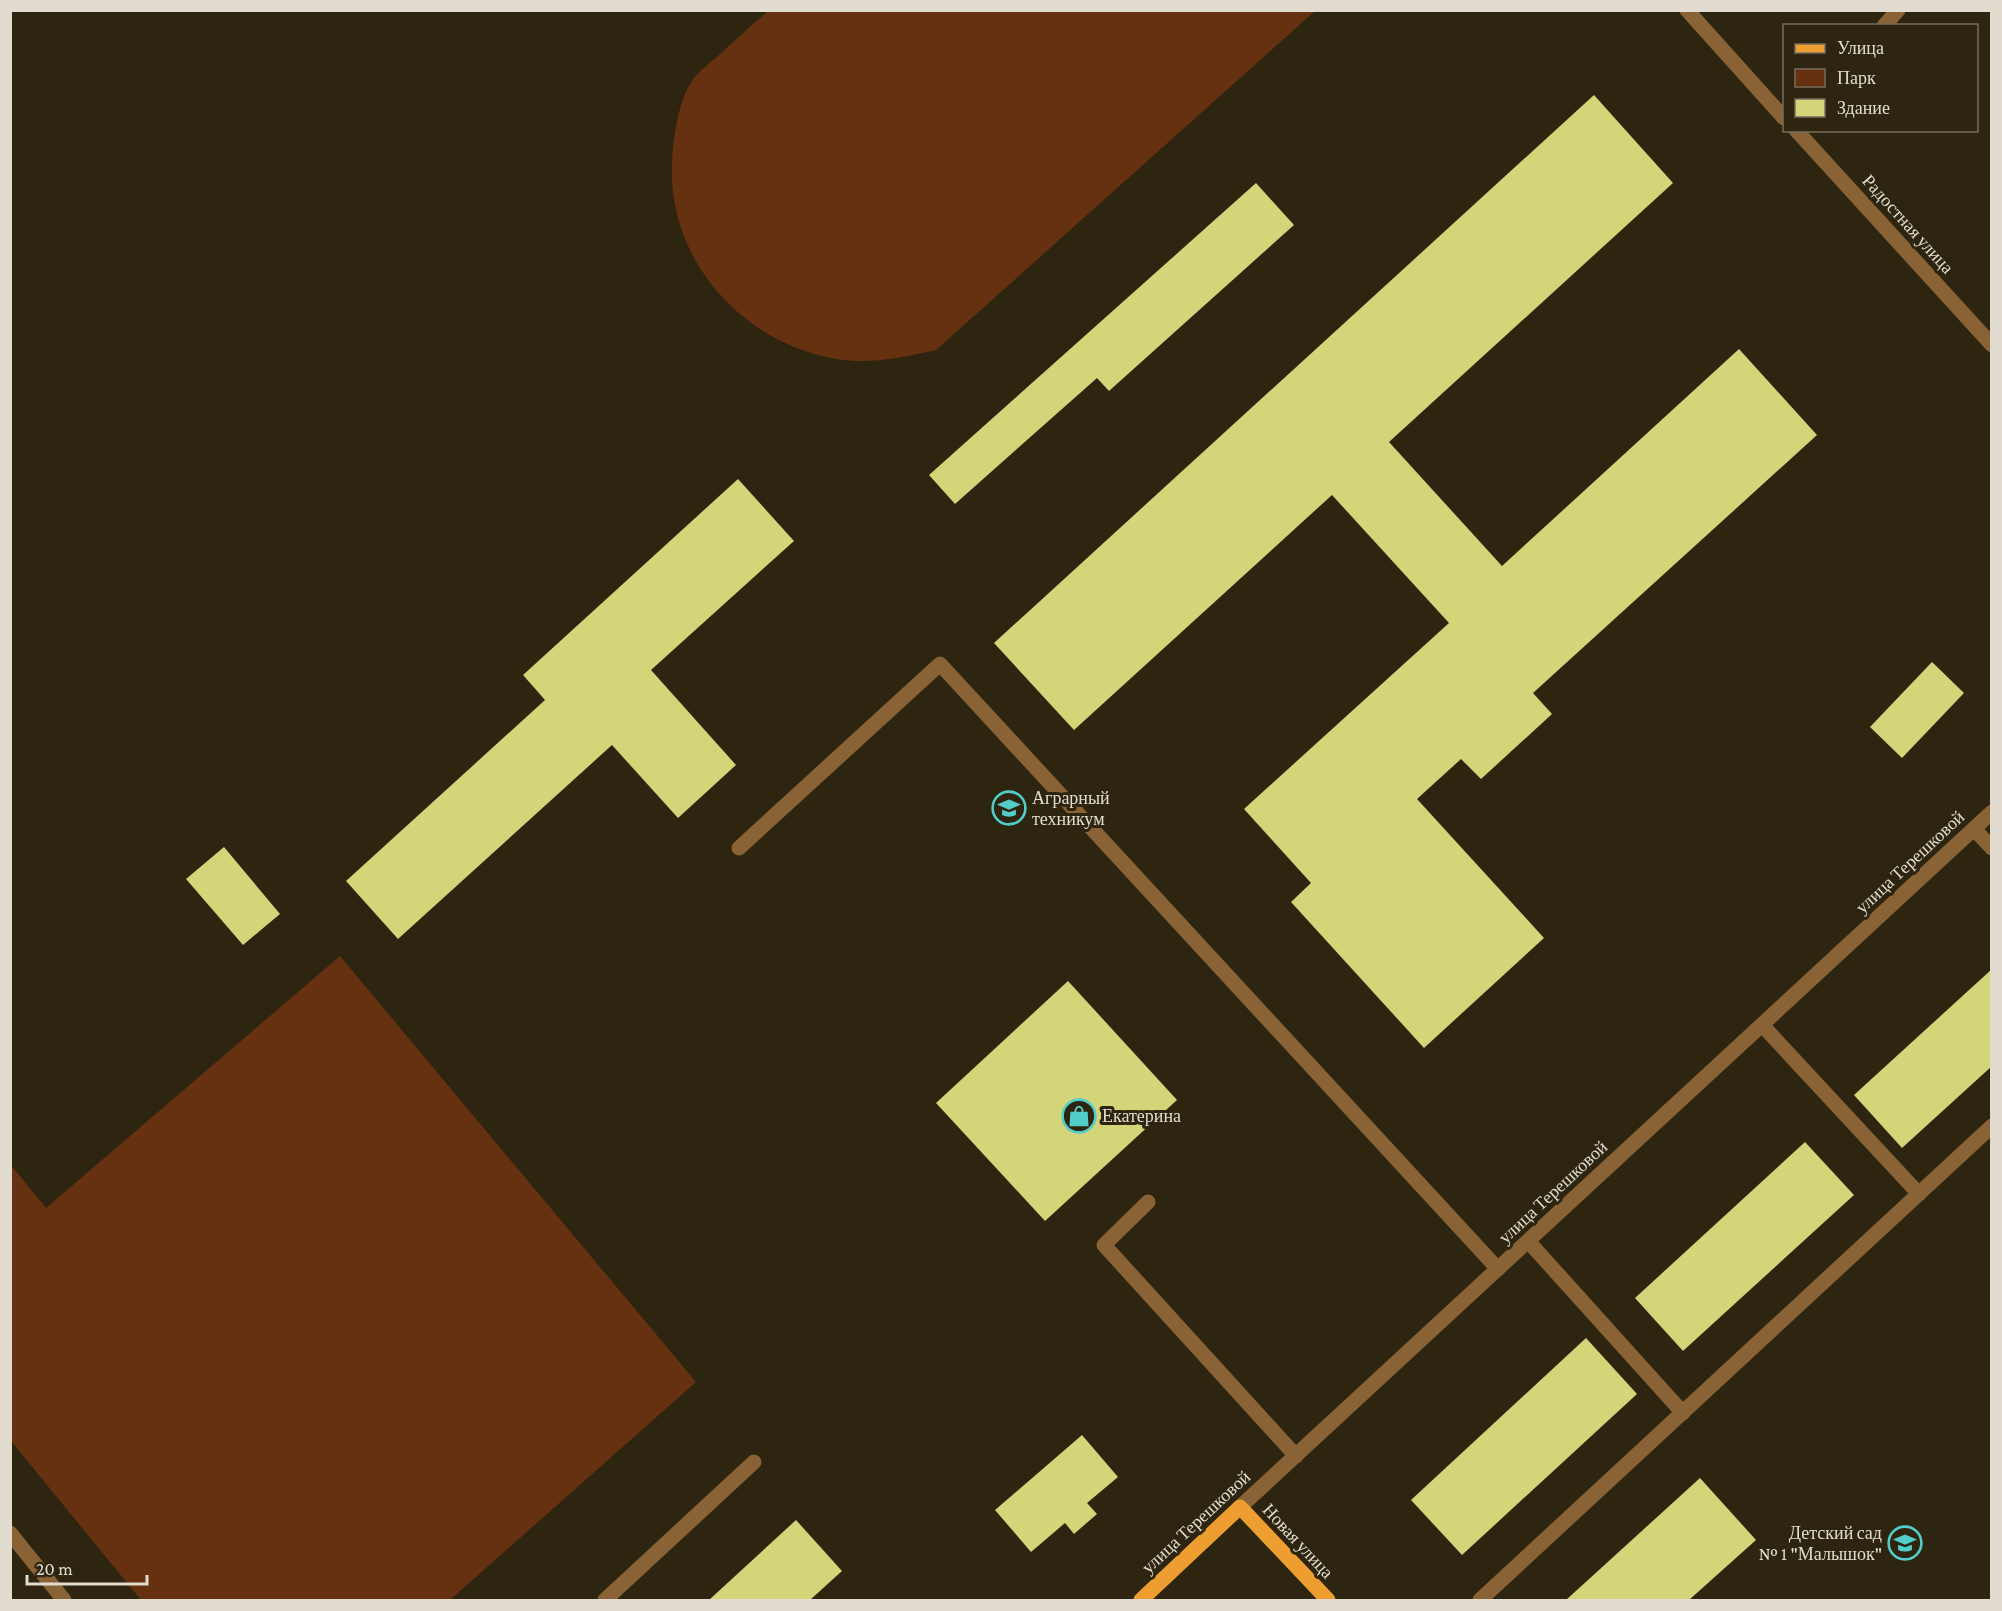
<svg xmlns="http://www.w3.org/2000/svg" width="2002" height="1611" font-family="'Crimson Pro',serif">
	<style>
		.green { fill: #653111 }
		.building { fill: #d2d578 }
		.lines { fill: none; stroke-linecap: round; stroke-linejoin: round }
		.minor { stroke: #896335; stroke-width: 15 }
		.major { stroke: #ee9e30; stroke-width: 15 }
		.labels { text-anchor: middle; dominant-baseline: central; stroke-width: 6; stroke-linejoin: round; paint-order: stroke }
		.street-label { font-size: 18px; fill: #e1dccf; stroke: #2d250f }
		.poi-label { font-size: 18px; fill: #e1dccf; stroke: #2d250f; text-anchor: start }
	</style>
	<rect width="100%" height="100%" fill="#2d250f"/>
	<g class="green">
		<path d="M768,11v-1l547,1 -379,339c-32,7 -66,15 -99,9 -93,-15 -169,-98 -165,-194 1,-26 6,-66 22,-87 6,-8 16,-15 24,-22 16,-15 33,-30 50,-45z"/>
		<polygon points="340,956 696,1382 450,1600 141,1600 11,1441 11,1165 46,1208"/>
	</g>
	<g class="building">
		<polygon points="1594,95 1673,183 1389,442 1502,566 1739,349 1817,435 1533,693 1552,714 1481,779 1461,759 1417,799 1544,938 1424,1048 1291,902 1311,883 1244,809 1449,623 1332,495 1074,730 994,643"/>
		<polygon points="1256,183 1294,225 1109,391 1097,378 955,504 929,475"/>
		<polygon points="738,479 794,541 651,670 736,765 678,818 612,745 398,939 346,881 545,700 523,675"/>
		<polygon points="1932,662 1964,693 1902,758 1870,727"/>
		<polygon points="224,847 280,914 243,945 186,879"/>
		<polygon points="1992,969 1992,1066 1902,1148 1854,1095"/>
		<polygon points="1068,981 1177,1100 1045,1221 936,1103"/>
		<polygon points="1805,1142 1854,1195 1683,1351 1635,1298"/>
		<polygon points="1586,1338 1637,1394 1462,1555 1411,1500"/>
		<polygon points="1082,1435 1118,1477 1087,1503 1097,1514 1074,1534 1065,1523 1031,1552 995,1510"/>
		<polygon points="1700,1478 1756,1540 1689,1600 1566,1600"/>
		<polygon points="796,1520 842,1571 810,1600 709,1600"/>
	</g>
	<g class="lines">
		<g class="minor">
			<polyline points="1687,10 1784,118"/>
			<polyline points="1884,26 1898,10"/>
			<polyline points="1796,130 1992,345"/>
			<polyline points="1974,829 1992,848"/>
			<polyline points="739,848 940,664 1498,1269"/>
			<polyline points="1763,1026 1919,1194"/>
			<polyline points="1148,1202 1104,1245 1296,1456"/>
			<polyline points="1528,1241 1683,1413"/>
			<polyline points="1240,1507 1992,812"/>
			<polyline points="10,1533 64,1600"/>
			<polyline points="605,1600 754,1462"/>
			<polyline points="1480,1600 1992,1126"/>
		</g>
		<polyline class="major" points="1141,1600 1240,1507 1328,1600"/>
	</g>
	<defs>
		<g id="university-ring" transform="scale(1.725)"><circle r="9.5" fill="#2d250f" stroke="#53cdca" stroke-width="1.5"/><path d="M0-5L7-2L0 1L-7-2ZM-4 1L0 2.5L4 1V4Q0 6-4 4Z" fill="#53cdca"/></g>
		<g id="shop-ring" transform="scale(1.725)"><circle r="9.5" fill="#2d250f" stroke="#53cdca" stroke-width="1.5"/><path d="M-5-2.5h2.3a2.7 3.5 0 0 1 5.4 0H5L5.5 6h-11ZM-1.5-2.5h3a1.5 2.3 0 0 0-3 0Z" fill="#53cdca"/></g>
		<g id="school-ring" transform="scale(1.725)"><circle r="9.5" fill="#2d250f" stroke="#53cdca" stroke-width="1.5"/><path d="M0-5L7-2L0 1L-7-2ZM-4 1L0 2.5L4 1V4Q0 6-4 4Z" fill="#53cdca"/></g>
	</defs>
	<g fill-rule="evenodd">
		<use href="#university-ring" x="1009" y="808"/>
		<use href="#shop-ring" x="1079" y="1116"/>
		<use href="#school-ring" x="1905" y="1543"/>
	</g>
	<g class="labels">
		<g class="street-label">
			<text transform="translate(1908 224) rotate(48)">Радостная улица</text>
			<text transform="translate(1910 862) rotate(-43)">улица Терешковой</text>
			<text transform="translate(1553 1192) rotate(-43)">улица Терешковой</text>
			<text transform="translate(1196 1522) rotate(-43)">улица Терешковой</text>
			<text transform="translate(1298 1541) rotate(47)">Новая улица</text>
		</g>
		<g class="poi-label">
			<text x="1032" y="798">Аграрный<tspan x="1032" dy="21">техникум</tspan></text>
			<text x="1102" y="1116">Екатерина</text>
			<text x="1882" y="1533" text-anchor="end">Детский сад<tspan x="1882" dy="21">№ 1 "Малышок"</tspan></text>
		</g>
	</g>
	<rect width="2002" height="1611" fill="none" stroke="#e1dccf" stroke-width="24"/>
	<rect x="1783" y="24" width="195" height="108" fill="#2d250f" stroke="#756e5c" stroke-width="1.5"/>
	<rect x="1795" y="44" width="30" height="9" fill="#ee9e30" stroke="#756e5c" stroke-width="1.5"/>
	<text x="1837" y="54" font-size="18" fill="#e1dccf">Улица</text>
	<rect x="1795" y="69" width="30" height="18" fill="#653111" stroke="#756e5c" stroke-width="1.5"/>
	<text x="1837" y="84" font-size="18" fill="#e1dccf">Парк</text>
	<rect x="1795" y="99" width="30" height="18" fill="#d2d578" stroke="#756e5c" stroke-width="1.5"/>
	<text x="1837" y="114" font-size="18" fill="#e1dccf">Здание</text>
	<path d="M27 1575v9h120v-9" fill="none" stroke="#e1dccf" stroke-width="3"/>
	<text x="36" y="1575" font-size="18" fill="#e1dccf" stroke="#2d250f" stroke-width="4.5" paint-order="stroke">20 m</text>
</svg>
